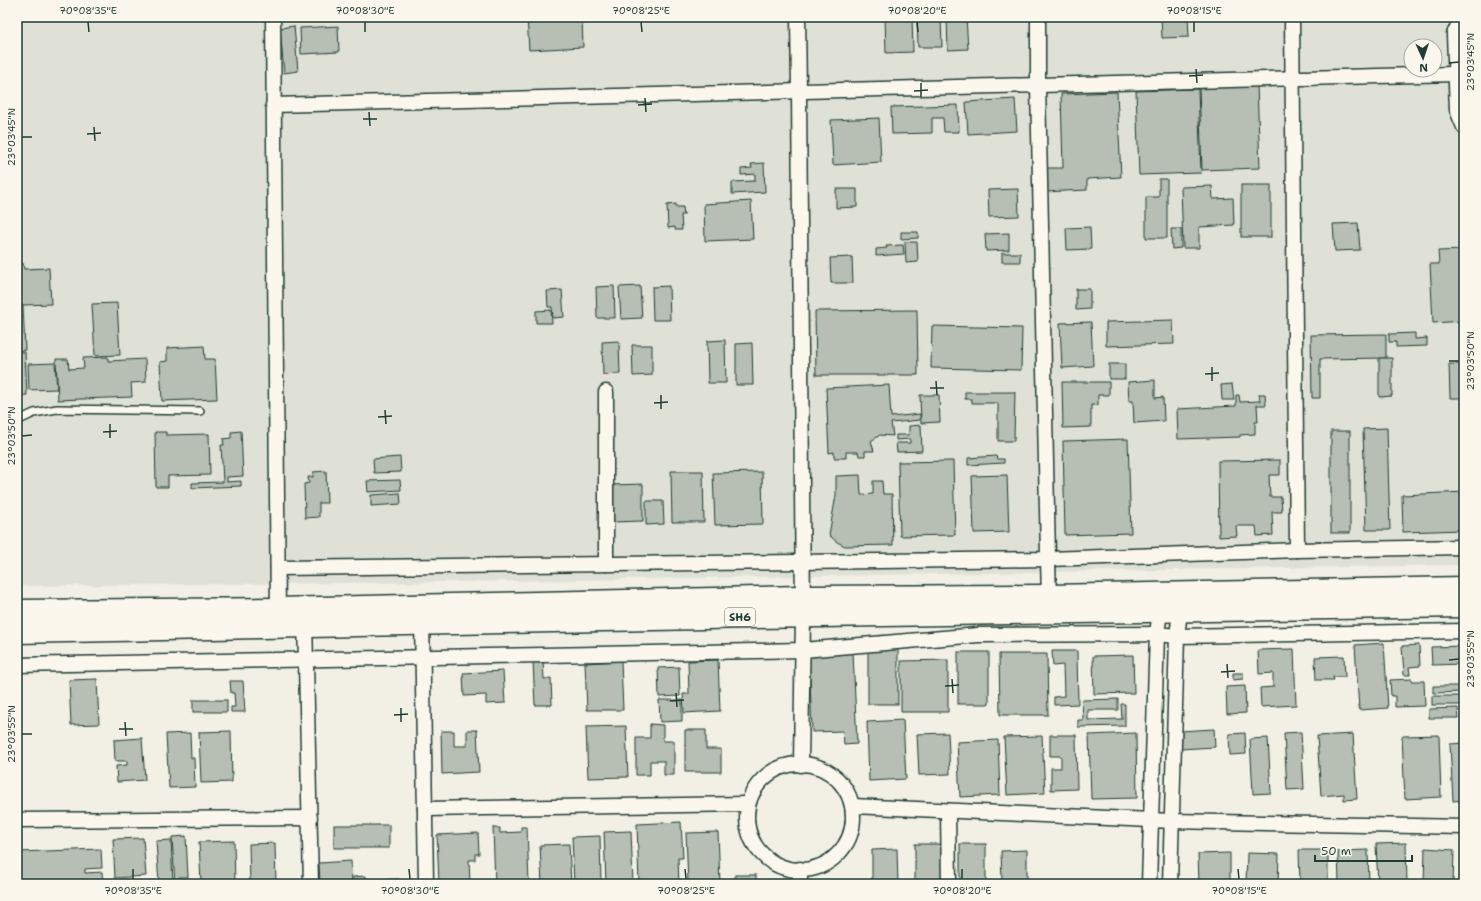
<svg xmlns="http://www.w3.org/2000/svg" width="1481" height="901" font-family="'Shantell Sans',sans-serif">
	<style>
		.built { fill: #e0e1d6; fill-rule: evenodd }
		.building { fill: #b7beb3; stroke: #1f3d34 }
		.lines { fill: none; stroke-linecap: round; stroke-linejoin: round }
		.lane-casing { stroke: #1f3d34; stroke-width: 10 }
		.street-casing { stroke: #1f3d34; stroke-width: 17 }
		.primary-casing { stroke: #1f3d34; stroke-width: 25 }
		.lane { stroke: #fbf7ec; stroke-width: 7 }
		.street { stroke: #fbf7ec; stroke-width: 14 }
		.primary { stroke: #fbf7ec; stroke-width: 22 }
		.ticks { fill: none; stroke: #1f3d34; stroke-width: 1.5 }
		.labels { text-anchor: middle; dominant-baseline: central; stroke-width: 3; stroke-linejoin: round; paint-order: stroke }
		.shield { fill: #fbf7ec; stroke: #61756b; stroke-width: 1 }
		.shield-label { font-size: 11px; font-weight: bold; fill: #1f3d34 }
		.neatline { fill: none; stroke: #1f3d34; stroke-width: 1.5 }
		.ticks-label { font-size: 10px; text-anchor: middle; fill: #1f3d34 }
	</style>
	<rect width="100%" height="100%" fill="#f2f0e5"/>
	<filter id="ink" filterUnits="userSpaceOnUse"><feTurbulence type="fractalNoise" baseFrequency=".025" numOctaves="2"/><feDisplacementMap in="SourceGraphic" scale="8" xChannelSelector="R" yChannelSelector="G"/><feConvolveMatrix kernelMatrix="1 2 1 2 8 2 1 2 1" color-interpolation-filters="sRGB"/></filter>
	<g filter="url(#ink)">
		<path class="built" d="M17,17h1447v548l-1006,17 -441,4zM1411,46h24v24h-24z"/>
		<g class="building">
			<polygon points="527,17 582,17 583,47 529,50"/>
			<polygon points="885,17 912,17 913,52 886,53"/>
			<polygon points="917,17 941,17 942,47 918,47"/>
			<polygon points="947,17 966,17 968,49 948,50"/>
			<polygon points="1161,17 1188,17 1189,37 1162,38"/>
			<polygon points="294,26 298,71 284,73 280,28"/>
			<polygon points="338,26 339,52 301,54 300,28"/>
			<polygon points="1257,85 1260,168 1202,170 1199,88"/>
			<polygon points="1198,89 1201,173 1139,175 1136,91"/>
			<polygon points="1117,92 1121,177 1087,179 1087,190 1045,192 1044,168 1063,168 1061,94"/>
			<polygon points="1015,99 1017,131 968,134 966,102"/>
			<polygon points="958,105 959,132 944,132 943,118 932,118 932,133 892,134 891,107"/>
			<polygon points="879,118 881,162 833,165 831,120"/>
			<polygon points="764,163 765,192 732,194 732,182 755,181 755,174 741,175 741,169 752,168 751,164"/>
			<polygon points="1159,179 1167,179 1167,238 1146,238 1146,197 1159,197"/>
			<rect x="1241" y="185" width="30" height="52"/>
			<polygon points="1212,186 1213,199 1233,198 1234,225 1199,227 1199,248 1183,248 1181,187"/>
			<polygon points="836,189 857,189 857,207 836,208"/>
			<polygon points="1018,189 1019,216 989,217 988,190"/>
			<polygon points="751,201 753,239 705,241 704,204"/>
			<polygon points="676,204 676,207 683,207 684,215 681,215 682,230 675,230 675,227 668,228 667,205"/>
			<polygon points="1358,223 1360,250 1335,251 1333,224"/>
			<polygon points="1090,227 1091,249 1067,250 1066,228"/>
			<polygon points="1171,229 1181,229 1181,248 1172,249"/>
			<polygon points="901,232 918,232 918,238 901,239"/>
			<polygon points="1009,233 1009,250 986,251 985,234"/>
			<polygon points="905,242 917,242 918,262 906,263"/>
			<polygon points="903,245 904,254 876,256 876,249 887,248 886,246"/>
			<polygon points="1464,250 1464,321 1433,323 1430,264 1439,264 1438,251"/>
			<rect x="1002" y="253" width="18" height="9"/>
			<polygon points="852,257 853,283 831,283 830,258"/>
			<polygon points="23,263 24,269 49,268 51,304 23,305 25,350 17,351 17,264"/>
			<polygon points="614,286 615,318 597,318 596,287"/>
			<polygon points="640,286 642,318 621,319 619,287"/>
			<polygon points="669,286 670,320 653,320 652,287"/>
			<polygon points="1076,289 1090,289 1090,309 1076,310"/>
			<polygon points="562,290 564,317 553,318 552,307 548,307 547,291"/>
			<polygon points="117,303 120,355 95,356 92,304"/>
			<polygon points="551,310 552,323 536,323 536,311"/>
			<polygon points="917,310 918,375 816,375 815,311"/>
			<polygon points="1173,320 1174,344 1106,346 1106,322"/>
			<polygon points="1091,322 1093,366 1062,368 1060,323"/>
			<polygon points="932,326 1022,328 1021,370 931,368"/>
			<polygon points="1415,333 1415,339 1427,338 1427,346 1396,347 1396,342 1389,342 1389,334"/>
			<polygon points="1386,334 1386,358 1320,359 1320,398 1312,398 1311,335"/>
			<polygon points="725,340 726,383 708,383 707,341"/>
			<polygon points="619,341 620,374 603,375 602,342"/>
			<polygon points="752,343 753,385 736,385 736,344"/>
			<polygon points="632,345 652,345 652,375 633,376"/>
			<polygon points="204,346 205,359 215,359 217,399 162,401 160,362 167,361 167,348"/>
			<polygon points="17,352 25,352 27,395 17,396"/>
			<polygon points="108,357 108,361 145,359 146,382 131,383 132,397 58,400 56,359 68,359 69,369 84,368 83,358"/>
			<polygon points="1379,358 1392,358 1392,396 1379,397"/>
			<polygon points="55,363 57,389 29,390 28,364"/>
			<rect x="1109" y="364" width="16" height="15"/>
			<polygon points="1449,364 1464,364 1464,398 1450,398"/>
			<polygon points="1155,380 1155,398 1163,397 1164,421 1134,423 1133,401 1129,401 1128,382"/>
			<polygon points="1062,382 1109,382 1109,395 1098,395 1098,405 1091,405 1091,427 1063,428"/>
			<polygon points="1232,384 1234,400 1222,400 1221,385"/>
			<polygon points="889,385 891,417 920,414 920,420 891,423 893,436 880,435 871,441 874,451 865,451 865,456 859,456 858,452 846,452 846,458 834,458 834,452 829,453 826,388"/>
			<polygon points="965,392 1015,392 1014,441 998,441 998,403 972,403 972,399 965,399"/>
			<polygon points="1259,394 1265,394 1266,405 1257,405 1258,422 1255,422 1255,434 1240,435 1240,437 1178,439 1177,409 1236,406 1236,395 1239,395 1240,402 1260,401"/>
			<polygon points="920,395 939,395 940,422 921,423"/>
			<polygon points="921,425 922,451 897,452 896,443 910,443 910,439 896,440 896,435 909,435 909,426"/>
			<polygon points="1387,428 1390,530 1366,530 1363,429"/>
			<polygon points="241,431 243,476 227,477 227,482 241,481 241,486 192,488 192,483 223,482 221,445 224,445 223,439 231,438 231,432"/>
			<rect x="1331" y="431" width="19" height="102"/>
			<polygon points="155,432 166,432 166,435 209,434 210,475 168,476 168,487 156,487"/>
			<polygon points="1128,439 1131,533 1065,535 1063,441"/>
			<polygon points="996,456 997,459 1004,459 1004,463 968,465 968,458"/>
			<polygon points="400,457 401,472 374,473 373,459"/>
			<polygon points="1280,460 1280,475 1269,475 1270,497 1281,497 1282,512 1272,512 1273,535 1257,536 1256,526 1236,526 1237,536 1219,537 1218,461"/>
			<polygon points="953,461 955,535 900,536 898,462"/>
			<polygon points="326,471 327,503 319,503 319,517 305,518 304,484 309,483 308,477 313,477 313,472"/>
			<polygon points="671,471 703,471 704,522 672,522"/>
			<polygon points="762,472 763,524 715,525 713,473"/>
			<polygon points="860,475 861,495 873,494 873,481 882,481 883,494 892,494 893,545 845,546 837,542 829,535 836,495 836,476"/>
			<polygon points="1007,475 1009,532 974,533 972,476"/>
			<polygon points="400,480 401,490 368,492 367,481"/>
			<polygon points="643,484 643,521 612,522 611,485"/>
			<polygon points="1464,492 1464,530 1403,532 1402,495"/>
			<polygon points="400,493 401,504 371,506 371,495"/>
			<polygon points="646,501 663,501 664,524 646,525"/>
			<polygon points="1384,643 1388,708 1359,710 1355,645"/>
			<polygon points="1419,645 1420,666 1409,667 1410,675 1404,675 1402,646"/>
			<rect x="868" y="646" width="30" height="58"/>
			<polygon points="1464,646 1464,664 1432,665 1431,647"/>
			<polygon points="1294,649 1296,705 1261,707 1260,688 1273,687 1273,673 1259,674 1258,650"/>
			<polygon points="1052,651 1077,651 1078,704 1054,705 1054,697 1064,696 1063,665 1053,666"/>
			<polygon points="853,652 857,744 844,745 843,731 812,732 809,654"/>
			<rect x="958" y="652" width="31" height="52"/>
			<polygon points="999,654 1047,654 1048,715 1000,715"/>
			<polygon points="1133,655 1134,693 1094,694 1093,656"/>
			<polygon points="1344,656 1345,677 1333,677 1334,680 1316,680 1315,657"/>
			<polygon points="718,660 720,711 684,713 683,694 689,694 688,661"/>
			<polygon points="948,660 948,712 901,712 901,661"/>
			<polygon points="543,661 544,679 551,678 552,705 535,705 533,662"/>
			<polygon points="621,661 623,710 587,710 585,663"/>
			<polygon points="679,667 680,696 659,697 658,668"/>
			<polygon points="503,671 505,703 486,704 486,695 464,696 463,673"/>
			<polygon points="1233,673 1243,673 1243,679 1233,680"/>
			<polygon points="97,679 99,724 71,725 69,680"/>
			<polygon points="1412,679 1412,681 1424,681 1425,706 1395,707 1395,696 1391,696 1390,680"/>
			<polygon points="230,681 243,681 245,712 231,712 231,707 235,707 234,693 231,693"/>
			<polygon points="1245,686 1246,713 1227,714 1226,687"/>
			<polygon points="1433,686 1464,686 1464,692 1433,693"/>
			<rect x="1432" y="696" width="30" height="9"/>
			<polygon points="1118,699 1118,710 1088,710 1088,720 1122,719 1121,704 1125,704 1125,726 1078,727 1078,720 1083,720 1082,700"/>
			<rect x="193" y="700" width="34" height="12"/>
			<polygon points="659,700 682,700 682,721 660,722"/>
			<polygon points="1458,708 1459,718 1429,718 1429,709"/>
			<polygon points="903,720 906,779 869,781 867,722"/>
			<polygon points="650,724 663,725 663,741 674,741 674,775 664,775 664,761 650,761 650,775 636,775 636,738 650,738"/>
			<polygon points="626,726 628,777 588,778 586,727"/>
			<polygon points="1214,729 1215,747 1181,749 1180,731"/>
			<polygon points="467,730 477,730 479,772 442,774 441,731 454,731 454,746 467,746"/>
			<polygon points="685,730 706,730 706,749 721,749 721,772 685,772"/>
			<polygon points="231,731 232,782 201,783 199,732"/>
			<polygon points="1301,732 1304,789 1287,790 1284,733"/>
			<polygon points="190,733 191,758 194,758 195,787 169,788 166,734"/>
			<polygon points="948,733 950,774 919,775 917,734"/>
			<polygon points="1136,733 1137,798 1091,799 1089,735"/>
			<polygon points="1245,733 1246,754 1230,755 1229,734"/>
			<polygon points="1353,734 1357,799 1344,800 1344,794 1321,796 1317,736"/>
			<polygon points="1050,735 1076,735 1077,789 1051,790 1051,768 1061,768 1061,756 1050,756"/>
			<polygon points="1439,735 1441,797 1405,799 1402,736"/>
			<polygon points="1042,736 1045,793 1007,795 1004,737"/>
			<polygon points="142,738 145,780 117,782 116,766 127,765 127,761 115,761 114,740"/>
			<polygon points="1268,738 1271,793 1253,794 1250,739"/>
			<polygon points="998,740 1000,795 960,797 957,742"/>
			<polygon points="1464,743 1464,800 1453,801 1450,744"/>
			<polygon points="681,822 683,858 678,858 679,884 639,884 637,824"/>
			<rect x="334" y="825" width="55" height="23"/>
			<polygon points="521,827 527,827 529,884 495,884 493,828 500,828 500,833 521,832"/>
			<polygon points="631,831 633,884 606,884 604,832"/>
			<polygon points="718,832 720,884 688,884 686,833"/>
			<polygon points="478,833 479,854 475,854 475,860 469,860 470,884 439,884 437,835"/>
			<polygon points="186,836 188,877 179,877 179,884 175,884 172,837"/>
			<polygon points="600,836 601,884 574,884 572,837"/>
			<polygon points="143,838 146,876 115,878 113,839"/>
			<polygon points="171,840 173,884 159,884 156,841"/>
			<polygon points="234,841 235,884 201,884 199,842"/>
			<polygon points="275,843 276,884 250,884 249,844"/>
			<polygon points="1406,843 1407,884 1378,884 1376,844"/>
			<polygon points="569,844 571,884 542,884 540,845"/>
			<rect x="915" y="844" width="28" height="40"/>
			<rect x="960" y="844" width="26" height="40"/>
			<polygon points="1425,848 1454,850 1453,884 1424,884"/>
			<polygon points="101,849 102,868 85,869 85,873 102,872 103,884 19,884 17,852"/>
			<polygon points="897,849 898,884 872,884 872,850"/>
			<polygon points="1027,850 1027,884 1002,884 1001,851"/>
			<polygon points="1299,850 1328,850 1328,884 1300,884"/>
			<polygon points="1368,850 1369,884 1339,884 1338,851"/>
			<polygon points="1230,853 1230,884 1199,884 1198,854"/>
			<polygon points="1247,853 1279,854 1278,884 1246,884"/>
			<polygon points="351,861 352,884 320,884 319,863"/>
			<rect x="735" y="875" width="21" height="9"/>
			<polygon points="366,876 366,884 353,884 353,877"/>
			<polygon points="399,879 399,884 369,884 369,880"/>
		</g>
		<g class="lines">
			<g class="lane-casing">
				<polyline id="lane" points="17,421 34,413 57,409 200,411"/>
			</g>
			<g class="street-casing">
				<g id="street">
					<polyline points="273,17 278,617"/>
					<polyline points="798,17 799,91 803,616 801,765"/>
					<polyline points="1038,17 1038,85 1049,604"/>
					<polyline points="1292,17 1297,550"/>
					<polyline points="1462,17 1454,34 1455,60 1457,110 1464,127"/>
					<polyline points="273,105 1455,74"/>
					<polyline points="606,564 606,392"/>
					<polyline points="278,568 1049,559 1297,550 1464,547"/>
					<polyline points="422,616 426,884"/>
					<polyline points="305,619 311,884"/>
					<polyline points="17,665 803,650 978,635 1157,634 1177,636 1464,631"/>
					<circle cx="800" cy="817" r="53"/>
					<polyline points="853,806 1172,821 1464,827"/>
					<polyline points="425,809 748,804"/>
					<polyline points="948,811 949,884"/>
					<polyline points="17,820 310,818"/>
					<polyline points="800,869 800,884"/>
					<polyline points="1149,884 1157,634 1161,603"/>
					<polyline points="1170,884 1177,636 1181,604"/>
				</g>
			</g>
			<g class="primary-casing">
				<g id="primary">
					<polyline points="17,611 278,609 803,597 1049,596 1464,588"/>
					<polyline points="17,632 754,617 1464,606"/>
				</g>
			</g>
			<use href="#lane" class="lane"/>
			<use href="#street" class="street"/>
			<use href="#primary" class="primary"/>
		</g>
	</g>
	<path class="ticks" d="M88,22l1,10M365,22v10M641,22l1,10M917,22l1,10M1194,22v10M1449,63l10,-1M1196,69l1,14M1189,76l14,-1M921,83v14M914,91l14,-1M645,98l1,14M638,105l14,-1M369,112l1,14M363,119h14M94,127l1,14M87,134l14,-1M22,137h10M1449,361h10M1212,367v14M1205,374l14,-1M936,381l1,14M930,388h14M661,395v14M654,403l14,-1M385,410l1,14M378,417l14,-1M110,424v14M103,432l14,-1M22,436l10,-1M1449,660l10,-1M1227,664l1,14M1221,672l14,-1M952,679l1,14M945,686l14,-1M676,693l1,14M670,701l14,-1M401,708v14M394,715l14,-1M125,722l1,14M119,729h14M22,734h10M133,869v10M409,869l1,10M685,869l1,10M962,869v10M1238,869l1,10"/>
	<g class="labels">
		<rect class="shield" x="725" y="608" width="30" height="18" rx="3"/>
		<g class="shield-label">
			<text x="740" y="617">SH6</text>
		</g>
	</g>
	<rect width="1481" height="901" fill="none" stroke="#fbf7ec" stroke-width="44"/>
	<g transform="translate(1423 58) rotate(177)"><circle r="19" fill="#fbf7ec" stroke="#a3ada2"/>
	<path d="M0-3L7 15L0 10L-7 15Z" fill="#1f3d34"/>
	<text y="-6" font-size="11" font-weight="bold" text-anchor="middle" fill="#1f3d34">N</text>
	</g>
	<path d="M1315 855v6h97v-6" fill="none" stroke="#1f3d34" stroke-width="2"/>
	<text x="1321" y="855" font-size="12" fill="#1f3d34" stroke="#fbf7ec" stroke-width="3" paint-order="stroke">50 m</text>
	<rect x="22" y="22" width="1437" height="857" class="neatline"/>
	<g class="ticks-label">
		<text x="88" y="14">70°08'35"E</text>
		<text x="365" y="14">70°08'30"E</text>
		<text x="641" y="14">70°08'25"E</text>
		<text x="917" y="14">70°08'20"E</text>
		<text x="1194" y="14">70°08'15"E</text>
		<text transform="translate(1470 62) rotate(-90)" y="4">23°03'45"N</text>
		<text transform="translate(11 137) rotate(-90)" y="4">23°03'45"N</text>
		<text transform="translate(1470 361) rotate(-90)" y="4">23°03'50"N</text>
		<text transform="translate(11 436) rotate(-90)" y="4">23°03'50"N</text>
		<text transform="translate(1470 659) rotate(-90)" y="4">23°03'55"N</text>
		<text transform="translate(11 734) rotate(-90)" y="4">23°03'55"N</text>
		<text x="133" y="894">70°08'35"E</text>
		<text x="410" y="894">70°08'30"E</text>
		<text x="686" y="894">70°08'25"E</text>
		<text x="962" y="894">70°08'20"E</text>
		<text x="1239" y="894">70°08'15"E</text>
	</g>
</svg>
